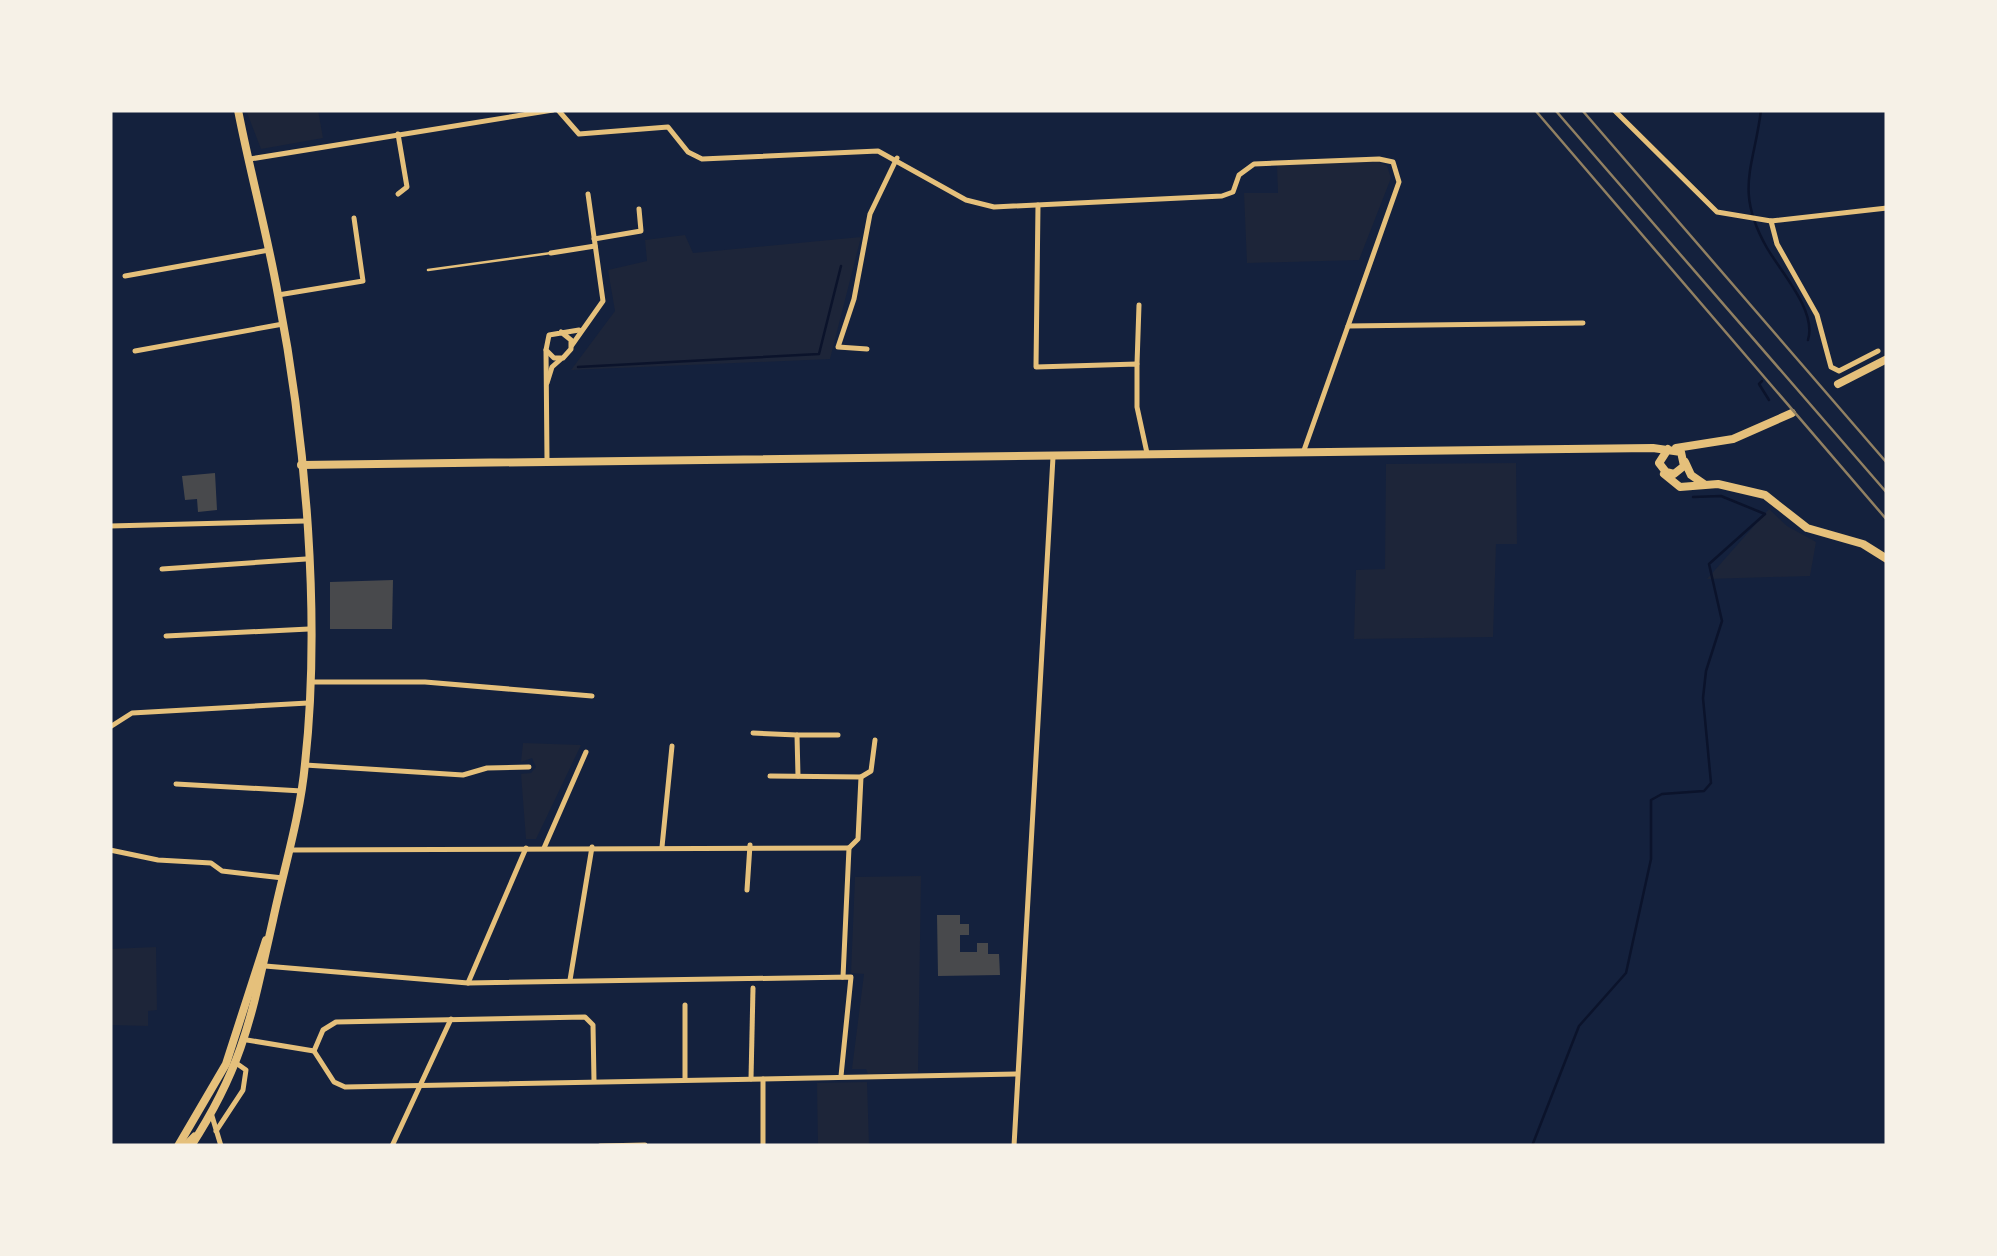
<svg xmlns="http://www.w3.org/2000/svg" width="1997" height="1256" font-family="Raleway,sans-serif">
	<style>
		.green { fill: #1d2539 }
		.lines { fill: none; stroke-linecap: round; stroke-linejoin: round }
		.stream { stroke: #0b132b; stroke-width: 2.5 }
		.building { fill: #48494c }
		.service { stroke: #e5c07b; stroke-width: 2.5 }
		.minor { stroke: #e5c07b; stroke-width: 5 }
		.tertiary { stroke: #e5c07b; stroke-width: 8 }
		.rail { stroke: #918062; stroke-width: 2.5 }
	</style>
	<rect width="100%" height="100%" fill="#14213d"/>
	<g class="green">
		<polygon points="246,110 318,110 323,138 261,149"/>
		<polygon points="1377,161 1387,166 1391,178 1359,260 1247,263 1244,193 1278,193 1277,165"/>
		<polygon points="685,235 693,253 861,237 830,359 571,370 615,311 608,270 647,261 645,240"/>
		<polygon points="1516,463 1517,544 1496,544 1493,637 1354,639 1356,570 1385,569 1386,464"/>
		<polygon points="1769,509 1787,526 1816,542 1810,576 1707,579"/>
		<polygon points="523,743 581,745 536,839 526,839 521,774 531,773 536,767 532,758 521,762"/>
		<polygon points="921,876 918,1072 868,1074 866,1069 852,1069 864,974 851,973 855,877"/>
		<polygon points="156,947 157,1010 148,1011 148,1026 110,1025 110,949"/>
		<polygon points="867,1082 869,1146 818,1146 817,1083"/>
	</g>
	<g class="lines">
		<g class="stream">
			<path d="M1761,110c-7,58 -27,80 6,138 14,24 50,63 41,92"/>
			<polyline points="578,367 819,354 841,266"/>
			<polyline points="1762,381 1759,384 1769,400"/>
			<polyline points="1532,1146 1579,1026 1626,973 1651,859 1651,800 1662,794 1704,791 1711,783 1703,698 1706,671 1722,621 1709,564 1765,514 1721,496 1693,497"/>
		</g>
	</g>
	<g class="building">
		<polygon points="215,473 217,510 198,512 197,499 185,500 182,476"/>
		<polygon points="393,580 392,629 330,629 330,582"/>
		<polygon points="937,915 960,915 960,924 969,924 969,935 960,935 960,952 977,952 977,943 988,943 988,954 999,954 1000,975 938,976"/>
	</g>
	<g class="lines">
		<polyline class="service" points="428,270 551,253"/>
		<g class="minor">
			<polyline points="558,110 579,134 668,127 688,152 702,159 878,151 966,200 994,207 1222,196 1233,192 1239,175 1254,164 1379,159 1393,162 1399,182 1303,453"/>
			<polyline points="1614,110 1717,212 1771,221 1887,208"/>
			<polyline points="250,159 553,110"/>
			<polyline points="398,194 407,187 398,134"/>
			<polyline points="1038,205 1036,367 1137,364 1137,407 1147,453"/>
			<polyline points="1771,221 1777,244 1817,315 1831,367 1839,371 1878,351"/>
			<polyline points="594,239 641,231 639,209"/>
			<polyline points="551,253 595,246"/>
			<polyline points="125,276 269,250"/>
			<polyline points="278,295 363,281 354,218"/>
			<polyline points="1348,326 1583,323"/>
			<polyline points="561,332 571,340 571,349 563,358 554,358 546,350 549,335 579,330"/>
			<polyline points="572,345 603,301 588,194"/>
			<polyline points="867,349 838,347 854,299 870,214 897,158"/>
			<polyline points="546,350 547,460"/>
			<polyline points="135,351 283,324"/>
			<polyline points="1137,364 1139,305"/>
			<polyline points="547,383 552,367 561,359"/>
			<polyline points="110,526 305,521"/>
			<polyline points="162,569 306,559"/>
			<polyline points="166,636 309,629"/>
			<polyline points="311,682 425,682 592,696"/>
			<polyline points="110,727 132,713 308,703"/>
			<polyline points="753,733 797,735"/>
			<polyline points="305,765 463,775 487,768 529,767"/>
			<polyline points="770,776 861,777 858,839 849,848"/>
			<polyline points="798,776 797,735 838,735"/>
			<polyline points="861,777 871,771 875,740"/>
			<polyline points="176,784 302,791"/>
			<polyline points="662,847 672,746"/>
			<polyline points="544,848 586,752"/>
			<polyline points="110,850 158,860 211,863 222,871 283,878"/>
			<polyline points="291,850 849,848"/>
			<polyline points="747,890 750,845"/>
			<polyline points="265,966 468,983 851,977 841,1076"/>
			<polyline points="843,977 849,848"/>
			<polyline points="570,980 592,847"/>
			<polyline points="468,983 526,848"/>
			<polyline points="247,1040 314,1051"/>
			<polyline points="314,1051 334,1082 345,1087 1016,1074"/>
			<polyline points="314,1051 323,1030 336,1022 585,1017 593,1025 594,1081"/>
			<polyline points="685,1079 685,1005"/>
			<polyline points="751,1079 753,988"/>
			<polyline points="763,1079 763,1146"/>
			<polyline points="212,1116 221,1146"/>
			<polyline points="216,1131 243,1090 246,1070 236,1063"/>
			<polyline points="183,1146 194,1135"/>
			<polyline points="392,1146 451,1019"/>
			<polyline points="600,1146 645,1145"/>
			<polyline points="1014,1146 1053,457"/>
		</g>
		<g class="tertiary">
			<polyline points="1838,384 1887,359"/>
			<polyline points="1676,448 1733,439 1792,413"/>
			<polyline points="1685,462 1691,475 1704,484"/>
			<polyline points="301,465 1653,448 1681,452 1684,466 1674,474 1666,472 1659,463 1668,449"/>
			<polyline points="1664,474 1680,487 1718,484 1765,495 1807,528 1863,544 1887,559"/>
			<polyline points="178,1146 226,1064 266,940"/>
			<path d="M191,1146c54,-83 61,-134 82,-226 11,-52 27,-103 32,-156 16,-146 1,-324 -27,-469 -11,-62 -28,-123 -40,-185"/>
		</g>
		<g class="rail">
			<polyline points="1535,110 1887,520"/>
			<polyline points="1582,110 1887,463"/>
			<polyline points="1556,111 1887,493"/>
		</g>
	</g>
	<rect width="1997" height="1256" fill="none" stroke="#f6f1e7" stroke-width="225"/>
</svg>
